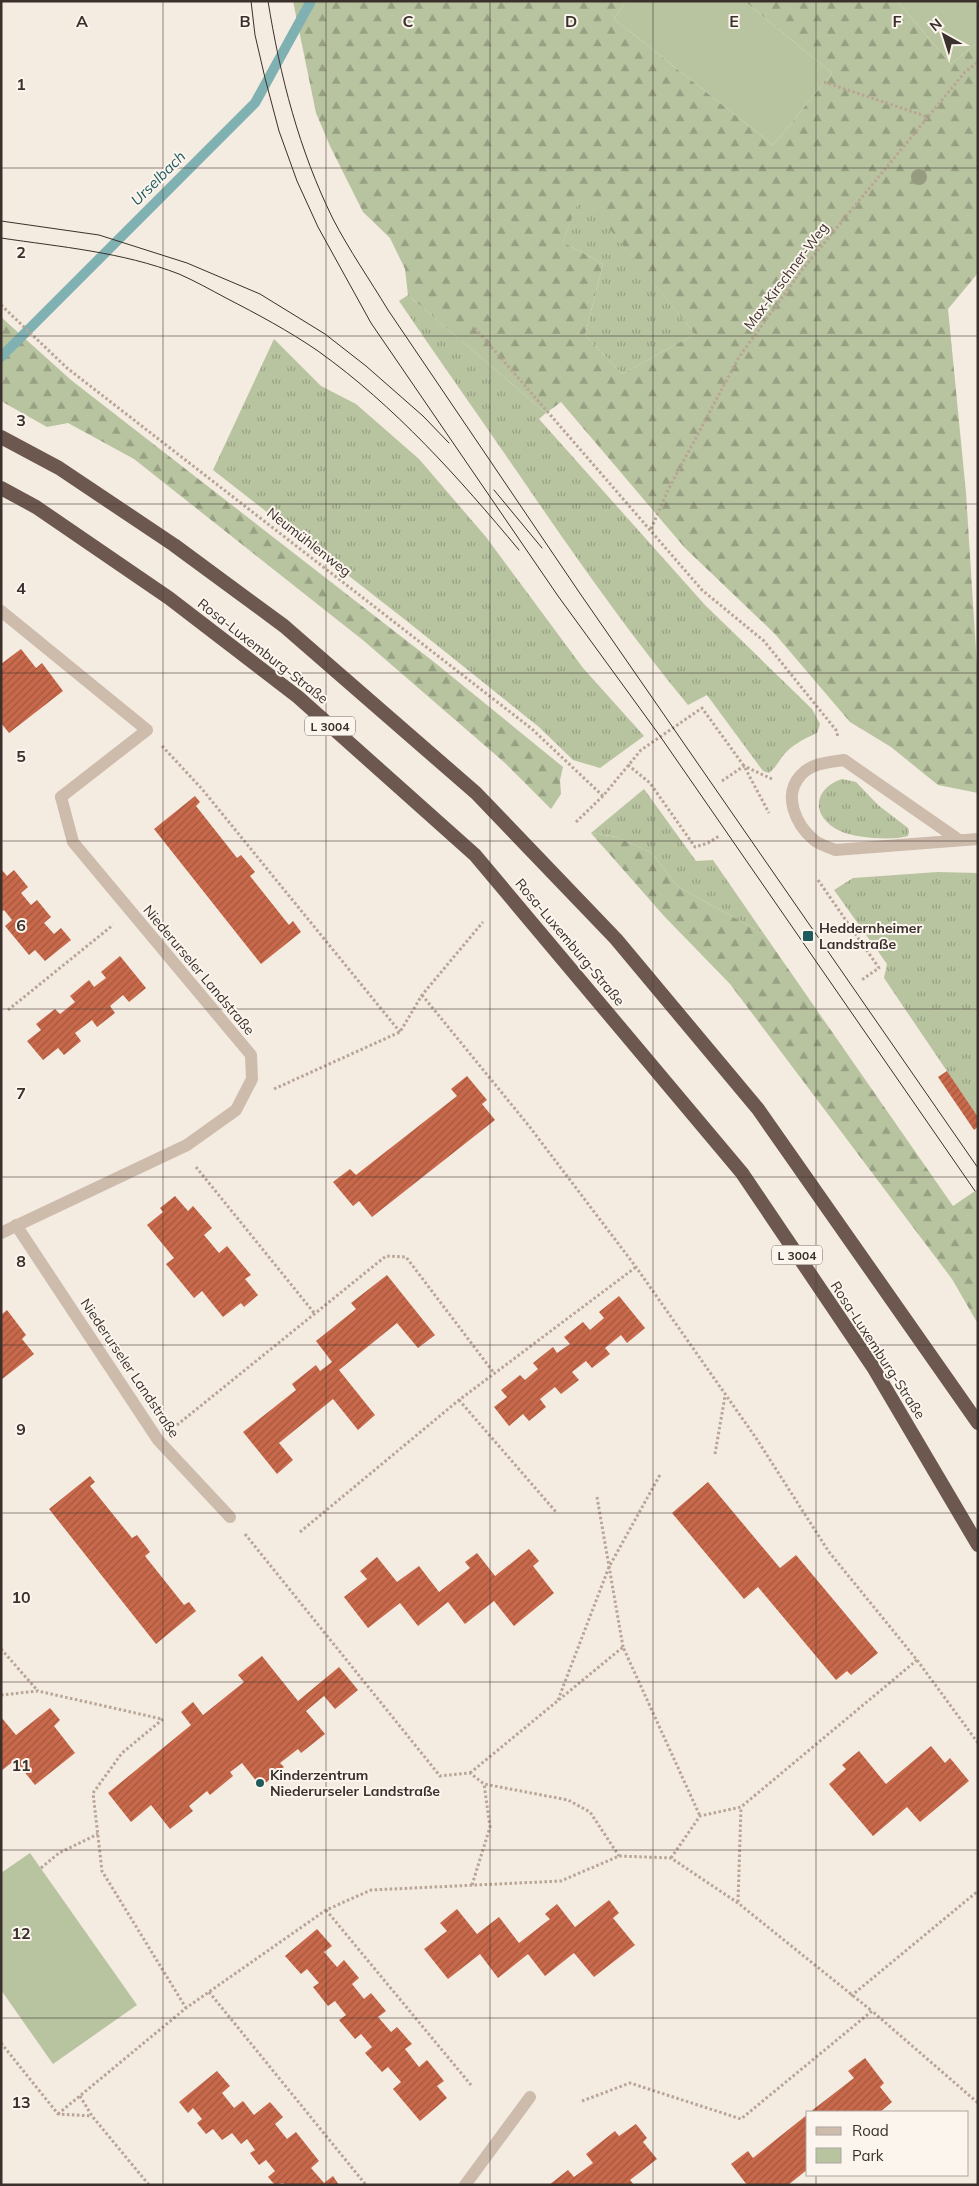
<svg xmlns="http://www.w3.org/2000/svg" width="979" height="2186" font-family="Mulish,sans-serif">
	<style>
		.grass { fill: url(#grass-tufts) }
		.forest { fill: url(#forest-firs); fill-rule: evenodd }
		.green { fill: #b8c4a0 }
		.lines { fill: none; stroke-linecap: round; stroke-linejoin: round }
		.stream { stroke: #7fb0b2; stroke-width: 10 }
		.building { fill: url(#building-hatch) }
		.path { stroke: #b9a596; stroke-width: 3; stroke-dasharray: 2.5 2.5; stroke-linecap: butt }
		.service { stroke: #cdbbac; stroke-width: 12 }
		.minor { stroke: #cdbbac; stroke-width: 12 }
		.trunk { stroke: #6c584f; stroke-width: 14 }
		.tram { stroke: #3b302b; stroke-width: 1 }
		.tree { fill: #969b7f }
		.grid { fill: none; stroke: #3b302b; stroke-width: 1; stroke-opacity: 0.55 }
		.poi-dot { fill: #1f5a5e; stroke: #fbf5ee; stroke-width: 2 }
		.labels { text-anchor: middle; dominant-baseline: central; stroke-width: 4; stroke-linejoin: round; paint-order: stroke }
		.shield { fill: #fbf5ee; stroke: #756b66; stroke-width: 1 }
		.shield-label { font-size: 12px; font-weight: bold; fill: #3b302b }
		.street-label { font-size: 14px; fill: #3b302b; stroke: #fbf5ee }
		.poi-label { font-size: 14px; font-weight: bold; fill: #3b302b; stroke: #fbf5ee; text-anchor: start }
		.water-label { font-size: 15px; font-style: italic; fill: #1f5a5e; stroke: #fbf5ee }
		.grid-label { font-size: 16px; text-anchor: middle; font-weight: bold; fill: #3b302b; stroke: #fbf5ee; stroke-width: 4; stroke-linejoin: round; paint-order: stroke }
	</style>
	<defs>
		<pattern id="grass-tufts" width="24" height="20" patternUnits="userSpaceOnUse" patternTransform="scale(1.25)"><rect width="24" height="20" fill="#b8c4a0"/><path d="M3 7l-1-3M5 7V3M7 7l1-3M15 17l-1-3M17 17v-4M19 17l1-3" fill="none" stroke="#97a083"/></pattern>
		<pattern id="forest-firs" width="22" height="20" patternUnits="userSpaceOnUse" patternTransform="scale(1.25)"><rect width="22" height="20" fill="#b8c4a0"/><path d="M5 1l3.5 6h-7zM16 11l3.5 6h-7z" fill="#97a083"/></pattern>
		<pattern id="building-hatch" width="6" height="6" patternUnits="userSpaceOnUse" patternTransform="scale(1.25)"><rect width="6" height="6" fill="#c8694b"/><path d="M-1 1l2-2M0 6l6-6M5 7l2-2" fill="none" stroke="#a4573f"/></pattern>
	</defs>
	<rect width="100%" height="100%" fill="#f4ebe1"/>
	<g class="grass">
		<polygon points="581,193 695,334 622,374 585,335 603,264 563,242"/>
		<path d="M408,295l138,118 -7,6 166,186 107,104 8,15 -3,9c-13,6 -26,12 -35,24 -4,6 -7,11 -13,16l-6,-2 -56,-76 -19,10c-61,-74 -116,-153 -170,-232 -40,-58 -80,-115 -119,-172z"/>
		<polygon points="274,339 321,386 356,404 419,459 486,537 583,668 644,736 600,768 573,760 539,727 408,622 213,470"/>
		<path d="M842,779l14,3 22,23 30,23 1,3 -1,5c-16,5 -53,2 -68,-5 -29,-14 -28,-42 2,-52z"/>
		<polygon points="644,789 696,861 713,860 764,934 677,886 652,853 617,837 591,833"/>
		<polygon points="938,872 978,873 978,1117 884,978 887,964 834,890 853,878"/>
	</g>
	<g class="forest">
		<path d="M293,1h333l-12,18 159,126 59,-72 -88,-72h153l54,63 27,-22v231l-30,36 18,184 12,189v111l-40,-8 -47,-38 -41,-25 -75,-88 -90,-86 -124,-146 -15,11 -138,-118 -3,-26 -15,-31 -27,-26 -33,-66 -14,-33zM581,194l114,140 -73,40 -37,-39 18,-71 -40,-22z"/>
		<polygon points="1,317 71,380 434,662 563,767 560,780 561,794 551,809 505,763 364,641 134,459 68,423 47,427 1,401"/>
		<polygon points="591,833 617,837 652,853 677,886 764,934 953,1206 978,1189 978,1324 952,1279 730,984 664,916"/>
	</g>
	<g class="green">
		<polygon points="626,1 744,1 832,73 773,145 614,19"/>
		<polygon points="897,1 978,1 978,42 951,64"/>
		<polygon points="30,1853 137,2005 53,2064 1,1990 1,1873"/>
	</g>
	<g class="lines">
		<polyline class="stream" points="1,357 255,103 311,1"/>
	</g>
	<g class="building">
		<polygon points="21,649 36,668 42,663 63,691 9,733 1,723 1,668 3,667 1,664"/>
		<polygon points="195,796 200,802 196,806 237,858 241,855 255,872 250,876 289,925 293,921 301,932 261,964 154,829"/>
		<polygon points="1,869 7,876 14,870 28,887 21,893 31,905 37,900 51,917 44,923 54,934 61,928 71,940 45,961 35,950 29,955 5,926 12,920 4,910 1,912"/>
		<polygon points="120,956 146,988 129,1002 123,995 110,1006 115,1013 97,1027 92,1020 75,1033 81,1041 64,1055 58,1048 43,1060 27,1041 41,1030 36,1024 55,1009 60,1014 75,1002 70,996 89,980 94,987 106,978 101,972"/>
		<polygon points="947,1071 978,1117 978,1127 974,1130 938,1077"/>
		<polygon points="467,1076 487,1100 482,1104 495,1120 372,1217 359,1201 353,1206 333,1182 350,1169 356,1175 457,1096 451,1089"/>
		<polygon points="175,1196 188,1211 193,1206 212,1228 204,1235 219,1253 227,1246 251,1275 245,1279 258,1295 244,1307 241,1303 223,1317 202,1291 194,1298 166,1264 174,1258 147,1225 163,1212 160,1208"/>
		<polygon points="387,1275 435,1335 418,1348 397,1323 339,1370 375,1415 358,1430 333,1399 279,1443 293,1460 277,1474 243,1432 296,1390 292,1384 316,1365 320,1371 332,1362 316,1341 356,1309 351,1303"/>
		<polygon points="619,1296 645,1328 627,1343 621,1335 605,1348 610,1354 592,1368 586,1361 572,1372 579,1380 561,1394 555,1387 540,1399 546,1407 529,1421 523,1414 509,1426 494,1407 507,1397 501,1390 520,1375 525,1380 538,1369 533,1363 553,1347 557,1353 570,1344 564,1337 583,1322 590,1330 604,1318 599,1312"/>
		<polygon points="7,1310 26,1335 22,1339 34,1354 1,1380 1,1315"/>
		<polygon points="90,1476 95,1482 90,1486 132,1538 137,1535 150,1552 145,1556 184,1605 189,1602 196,1611 156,1644 49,1509"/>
		<polygon points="708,1482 780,1568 796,1555 878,1653 851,1675 847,1671 836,1680 758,1587 744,1599 672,1513"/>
		<polygon points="529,1549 539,1561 533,1566 554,1593 514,1626 494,1601 465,1624 448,1602 418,1626 400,1603 368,1628 344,1597 367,1579 360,1571 377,1557 397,1582 419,1566 439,1592 470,1568 465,1562 477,1553 495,1576"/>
		<polygon points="262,1656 298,1701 339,1667 358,1690 335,1709 324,1696 306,1711 325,1734 301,1753 298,1749 280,1763 284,1767 261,1787 242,1763 230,1772 233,1776 210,1795 207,1791 189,1806 193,1811 170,1829 151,1805 131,1822 108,1793 191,1725 181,1712 193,1702 203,1715 244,1682 238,1675"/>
		<polygon points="50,1708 60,1720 54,1726 75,1753 35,1785 15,1760 1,1771 1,1717 16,1735"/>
		<polygon points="931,1746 945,1763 950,1758 969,1781 920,1822 907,1807 873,1836 829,1784 846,1769 842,1765 859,1751 886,1784"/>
		<polygon points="609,1900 619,1913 613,1918 635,1945 594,1977 574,1953 545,1976 528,1954 498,1978 480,1954 448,1979 424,1949 447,1931 440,1923 457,1909 477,1934 499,1917 519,1943 550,1919 545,1914 557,1904 575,1927"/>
		<polygon points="317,1929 332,1946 324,1952 337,1967 344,1960 359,1978 352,1984 364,1999 371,1993 386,2011 378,2017 391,2032 397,2027 412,2044 405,2049 419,2067 427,2060 444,2081 437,2086 447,2098 420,2121 393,2089 401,2082 388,2067 382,2072 365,2053 372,2047 361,2034 355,2039 339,2020 346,2015 335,2001 328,2006 313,1987 319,1983 307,1969 301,1974 285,1956"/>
		<polygon points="865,2058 884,2083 880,2087 892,2102 880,2112 810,2112 854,2078 848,2071"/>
		<polygon points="217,2071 230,2086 222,2093 234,2108 243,2101 254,2115 270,2102 283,2117 275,2124 287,2139 296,2132 319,2161 311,2168 324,2183 333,2176 339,2185 285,2185 283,2183 275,2185 268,2177 275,2171 266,2160 259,2165 250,2153 255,2150 247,2139 241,2144 232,2133 222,2140 213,2129 206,2134 197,2123 202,2119 193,2108 188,2113 179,2102"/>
		<polygon points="808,2114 808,2169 788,2185 747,2185 731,2164 748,2151 753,2158"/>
		<polygon points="636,2124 647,2138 643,2142 657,2159 630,2180 634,2185 549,2185 568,2170 574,2177 593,2163 586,2154 615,2131 619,2136"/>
	</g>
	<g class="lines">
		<g class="path">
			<polyline points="824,82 928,117"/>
			<polyline points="1,305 67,368 532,729 603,796"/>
			<polyline points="475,328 702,590 764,641 836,730 838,737"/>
			<polyline points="651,529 668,490 739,357 802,270 965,72 978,62"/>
			<polyline points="162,746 202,789 400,1032"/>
			<polyline points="628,765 650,783 695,847 708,843 719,836"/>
			<polyline points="722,781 744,766 772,779"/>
			<polyline points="576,822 603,796 641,750 702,708 744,766 769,813"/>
			<polyline points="818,880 879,968 860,981"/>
			<polyline points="422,995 529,1126 636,1267 756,1438 829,1552 917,1660 978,1743"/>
			<polyline points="8,1010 113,925"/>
			<polyline points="274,1089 400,1032 422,995 483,922"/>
			<polyline points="196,1167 315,1314"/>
			<polyline points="459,1400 556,1512"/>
			<polyline points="177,1425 386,1256 406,1257 494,1373"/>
			<polyline points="715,1454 725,1396"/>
			<polyline points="597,1497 623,1647"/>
			<polyline points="300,1532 459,1400 636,1267"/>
			<polyline points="245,1534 440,1776 470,1773 484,1784 568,1800 590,1812 619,1856"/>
			<polyline points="1,1649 38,1691"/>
			<polyline points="1,1695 38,1691 162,1719"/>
			<polyline points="558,1700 609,1567 661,1473"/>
			<polyline points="163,1719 122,1753 93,1793 102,1871 186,2008"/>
			<polyline points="470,1773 623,1647 700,1816"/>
			<polyline points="671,1858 700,1816 741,1807 917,1660"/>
			<polyline points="41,1868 59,1853 98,1834"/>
			<polyline points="472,1885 490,1827 484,1784"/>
			<polyline points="738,1902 741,1807"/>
			<polyline points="326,1910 471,2085"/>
			<polyline points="209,1992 366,2185"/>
			<polyline points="851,1996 978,1891"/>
			<polyline points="1,2043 58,2114 92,2116"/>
			<polyline points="80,2096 92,2116 149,2185"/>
			<polyline points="582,2101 630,2083 741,2119 872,2011 978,2103"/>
			<polyline points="58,2114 186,2008 326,1910 371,1890 561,1881 619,1856 671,1858 738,1903 872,2011"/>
		</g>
		<polyline class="service" points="1,611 147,730 61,797"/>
		<g class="minor">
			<path d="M959,840l-115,-80c-14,2 -33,3 -43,15 -19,20 -5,50 13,65 6,5 15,7 21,10l143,-11"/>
			<polyline points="16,1225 158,1440 230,1517"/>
			<polyline points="1,1233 187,1145 236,1110 252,1079 251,1055 73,842 61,797"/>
			<polyline points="465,2185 530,2097"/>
		</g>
		<g class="trunk">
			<polyline points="1,437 59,468 174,545 284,626 476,793 616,939 758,1109 978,1423"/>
			<polyline points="1,488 36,507 169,598 298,697 475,855 742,1173 873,1367 978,1545"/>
		</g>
		<g class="tram">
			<polyline points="251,1 255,35 265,78 279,131 297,181 318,227 371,323 558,596 660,736 975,1191"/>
			<path d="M268,1c12,75 31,149 65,218 16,31 37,61 55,91l191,282 399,576"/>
			<polyline points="1,221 99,235 187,263 260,294 325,334 366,366 423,416 449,443"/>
			<path d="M1,238c60,9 121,14 178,36 16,7 32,16 47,24 31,16 63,33 92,53 77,55 141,127 201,199"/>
			<polyline points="494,490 542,548"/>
		</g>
	</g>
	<circle class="tree" cx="919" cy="177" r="8"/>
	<path class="grid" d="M163,1v2184M326,1v2184M490,1v2184M653,1v2184M816,1v2111M1,168h977M1,336h977M1,504h977M1,673h977M1,841h977M1,1009h977M1,1177h977M1,1345h977M1,1513h977M1,1682h977M1,1850h977M1,2018h977M816,2175v10"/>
	<g class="poi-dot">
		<rect x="802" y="930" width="12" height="12" rx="2.5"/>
		<circle cx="260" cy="1783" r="5"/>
	</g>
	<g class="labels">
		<g class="shield">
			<rect x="305" y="716.5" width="50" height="19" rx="4"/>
			<rect x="772" y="1245.5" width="50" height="19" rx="4"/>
		</g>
		<g class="shield-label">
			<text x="330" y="726">L 3004</text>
			<text x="797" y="1255">L 3004</text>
		</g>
		<g class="street-label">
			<text transform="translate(786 276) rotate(-53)">Max-Kirschner-Weg</text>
			<text transform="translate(309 542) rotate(38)">Neumühlenweg</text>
			<text transform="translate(263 651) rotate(38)">Rosa-Luxemburg-Straße</text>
			<text transform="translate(570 942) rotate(50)">Rosa-Luxemburg-Straße</text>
			<text transform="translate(199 970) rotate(50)">Niederurseler Landstraße</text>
			<text transform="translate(878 1350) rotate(57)">Rosa-Luxemburg-Straße</text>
			<text transform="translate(130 1368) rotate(56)">Niederurseler Landstraße</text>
		</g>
		<g class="poi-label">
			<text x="819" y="928">Heddernheimer<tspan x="819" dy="16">Landstraße</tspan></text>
			<text x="270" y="1775">Kinderzentrum<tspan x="270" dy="16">Niederurseler Landstraße</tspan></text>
		</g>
		<g class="water-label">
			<text transform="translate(158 178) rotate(-45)">Urselbach</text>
		</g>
	</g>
	<g class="grid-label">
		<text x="82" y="27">A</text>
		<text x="245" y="27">B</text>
		<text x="408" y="27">C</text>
		<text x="571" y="27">D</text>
		<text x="734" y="27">E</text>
		<text x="897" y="27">F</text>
		<text x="21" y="90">1</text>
		<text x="21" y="258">2</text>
		<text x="21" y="426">3</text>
		<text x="21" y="594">4</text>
		<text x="21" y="762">5</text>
		<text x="21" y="931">6</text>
		<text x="21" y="1099">7</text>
		<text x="21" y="1267">8</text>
		<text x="21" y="1435">9</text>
		<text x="21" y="1603">10</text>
		<text x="21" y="1771">11</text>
		<text x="21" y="1939">12</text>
		<text x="21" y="2108">13</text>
	</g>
	<rect width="979" height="2186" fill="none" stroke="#3b302b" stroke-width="5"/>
	<rect x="806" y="2111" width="162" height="65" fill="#fbf5ee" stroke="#aea6a0"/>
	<rect x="816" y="2127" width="25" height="8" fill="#cdbbac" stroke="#aea6a0"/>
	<text x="852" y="2136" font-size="15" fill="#3b302b">Road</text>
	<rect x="816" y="2148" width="25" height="15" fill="#b8c4a0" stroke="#aea6a0"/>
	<text x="852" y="2161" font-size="15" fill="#3b302b">Park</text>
	<g transform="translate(944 35) rotate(321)" stroke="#fbf5ee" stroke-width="4" paint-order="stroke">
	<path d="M0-4L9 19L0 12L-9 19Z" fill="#3b302b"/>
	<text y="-8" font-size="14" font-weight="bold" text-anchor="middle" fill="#3b302b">N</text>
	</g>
</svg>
